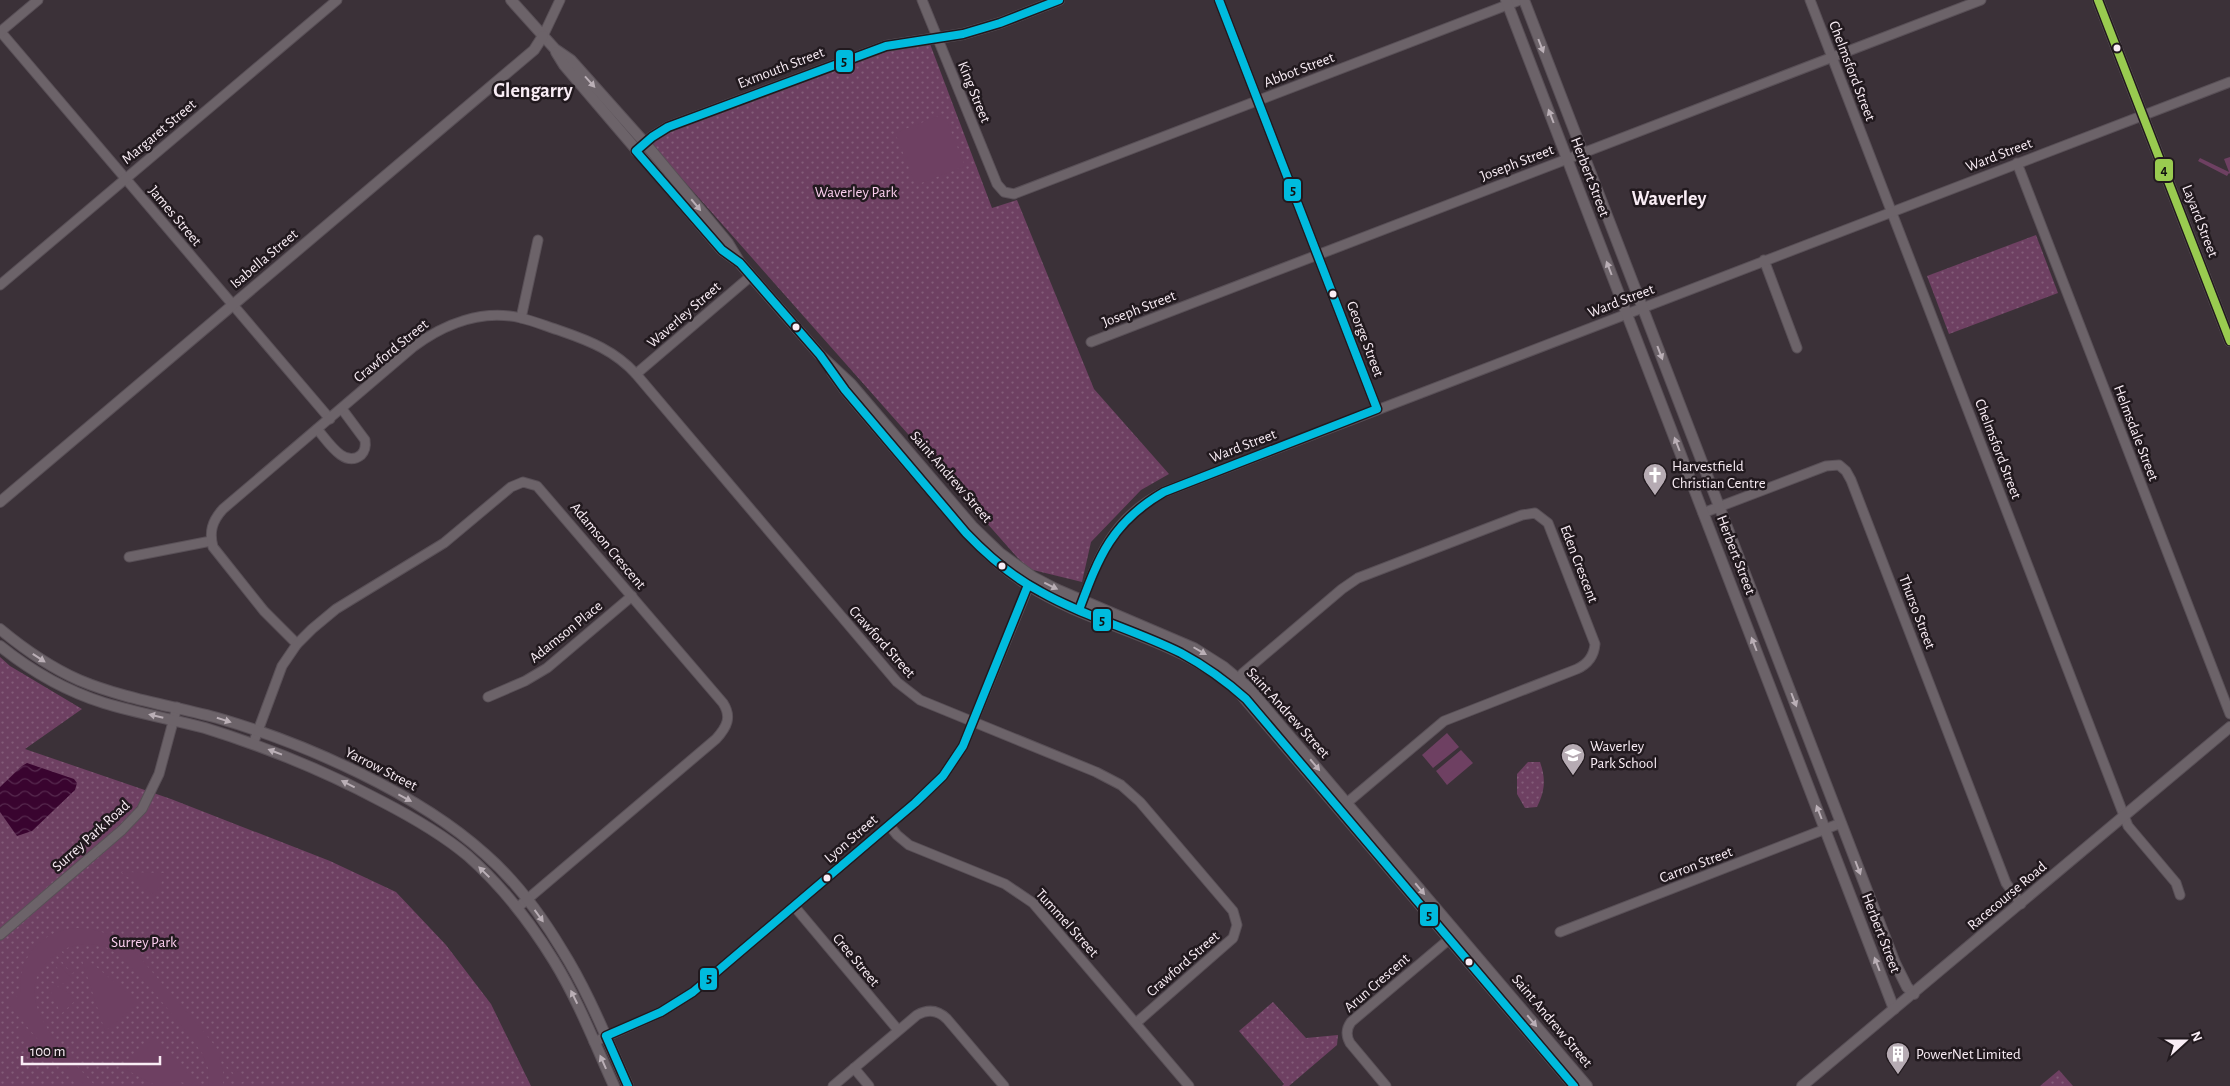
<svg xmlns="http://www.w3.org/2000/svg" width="2230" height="1086" font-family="'Alegreya Sans',sans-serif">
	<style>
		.green { fill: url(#green-dots) }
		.pitch { fill: #6e4062 }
		.water { fill: url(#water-waves) }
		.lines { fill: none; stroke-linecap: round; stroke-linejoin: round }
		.minor-casing { stroke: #595057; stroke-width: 11 }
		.tertiary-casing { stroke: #595057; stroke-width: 12 }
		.minor { stroke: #6c6369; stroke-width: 9 }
		.tertiary { stroke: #6c6369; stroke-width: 10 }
		.bus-1-casing { stroke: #21191e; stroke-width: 11 }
		.bus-2-casing { stroke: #21191e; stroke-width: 11 }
		.bus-1 { stroke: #00bbde; stroke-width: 8 }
		.bus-2 { stroke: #99cb50; stroke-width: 8 }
		.oneway { fill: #baafb6 }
		.bus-dot { fill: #f9edf5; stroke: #21191e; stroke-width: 2 }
		.labels { text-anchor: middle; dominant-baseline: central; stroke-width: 5; stroke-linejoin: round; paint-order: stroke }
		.street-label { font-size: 15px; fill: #f9edf5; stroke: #21191e }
		.park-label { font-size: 15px; fill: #fcd0ef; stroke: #21191e }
		.poi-label { font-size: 15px; fill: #f9edf5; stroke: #21191e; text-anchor: start }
		.district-label { font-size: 20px; font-weight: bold; fill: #f9edf5; stroke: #21191e }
		.line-badge { stroke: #21191e; stroke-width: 2 }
		.pale-badge-label { font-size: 14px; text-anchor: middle; font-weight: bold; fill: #111 }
	</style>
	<defs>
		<pattern id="green-dots" width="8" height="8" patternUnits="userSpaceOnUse" patternTransform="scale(1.25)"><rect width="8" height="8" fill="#6e4062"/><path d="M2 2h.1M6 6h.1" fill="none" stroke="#835c79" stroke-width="1.8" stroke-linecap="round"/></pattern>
		<pattern id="water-waves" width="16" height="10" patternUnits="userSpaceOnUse" patternTransform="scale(1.25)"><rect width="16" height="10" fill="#39042f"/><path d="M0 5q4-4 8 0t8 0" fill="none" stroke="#56294e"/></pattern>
	</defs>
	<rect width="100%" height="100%" fill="#3b3138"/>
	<g class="green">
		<polygon points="927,36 992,208 1017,200 1094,389 1169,474 1141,490 1091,542 1082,582 1029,569 1016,556 645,137"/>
		<polygon points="2036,235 2058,293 1949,334 1927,276"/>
		<polygon points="0,657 10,666 82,709 25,749 171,799 330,861 396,892 446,945 491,1004 531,1086 0,1086"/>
		<path d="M1528,762h12c6,17 5,29 -3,45l-12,1 -8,-14v-20z"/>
		<polygon points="1273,1002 1306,1038 1338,1035 1337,1045 1289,1086 1282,1086 1284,1084 1239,1031"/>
		<polygon points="2059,1070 2073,1086 2040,1086"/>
	</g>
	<g class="pitch">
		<polygon points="944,114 965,166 916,185 895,133"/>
		<polygon points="2230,157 2230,174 2229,173 2227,176 2198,161 2200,158 2229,172 2224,159"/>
		<polygon points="1447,733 1459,747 1433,768 1422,755"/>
		<polygon points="1461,750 1473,763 1447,785 1436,771"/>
		<polygon points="123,870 126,872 166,873 155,896 122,873"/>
		<path d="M75,928l16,1 21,6 18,11 78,91 28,36 3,-2 7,8 -8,6 -7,-8 3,-3 -15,-17 4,14v15h-14l-1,-18 -6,-15c-15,-22 -75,-97 -96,-106 -15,-5 -32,-4 -45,4l15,19 -4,4 -16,-20c-56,40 11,99 39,132h-18l-69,-82 13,-11c-4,-35 20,-62 54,-65z"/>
		<polygon points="80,953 139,1003 105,1031 81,957 79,956"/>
		<polygon points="56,961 72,979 60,985"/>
		<polygon points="46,979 77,999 61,1014 46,981"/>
		<polygon points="21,1025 71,1086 67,1086 17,1029"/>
		<polygon points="153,1036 198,1085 201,1086 174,1081 177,1086 157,1086 121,1067 147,1041 149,1043"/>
	</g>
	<polygon class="water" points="27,763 74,779 77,783 75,790 32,831 17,836 0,812 0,787 22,766"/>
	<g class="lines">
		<g class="minor-casing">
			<g id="minor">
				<polyline points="922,0 997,184 1004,192 1014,194 1520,0"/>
				<polyline points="1219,0 1377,409"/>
				<polyline points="1810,0 2128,826 2176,883 2180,895"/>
				<polyline points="0,31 330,419"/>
				<polyline points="0,32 38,0"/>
				<polyline points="543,36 560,0"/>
				<polyline points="2017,163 2230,714"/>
				<polyline points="1764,260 1797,348"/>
				<polyline points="0,285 337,0"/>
				<polyline points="521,318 538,240"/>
				<polyline points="1091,342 1981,0"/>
				<polyline points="636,374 751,276"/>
				<path d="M317,429c10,11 27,40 44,26 4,-4 5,-9 4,-15l-23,-31"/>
				<polyline points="1703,513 1826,466 1839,465 1846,471 1851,480 2006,883 2021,904"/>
				<polyline points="129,557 211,541"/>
				<path d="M1079,610c19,-52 33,-92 85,-118l1066,-410"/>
				<path d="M297,644l-33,-33 -51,-64c-4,-15 -1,-26 10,-38l190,-162c31,-23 69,-38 108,-29 13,3 27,9 40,13 29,10 54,20 75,43l261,308 23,18 176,72 25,13 19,17 93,109 4,14 -4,13 -97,85"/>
				<path d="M1234,683l9,-10 99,-84 16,-11 164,-63 13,-2 13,10 47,121c-1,12 -7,20 -18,25l-133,52 -102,86"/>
				<polyline points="488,697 525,681 547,668 632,596"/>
				<path d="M253,744l29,-78 15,-22 15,-15 24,-20 108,-66 67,-56 12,-5 14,4 186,217c9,14 4,24 -7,36l-199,169"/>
				<polyline points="889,825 897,835 909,845 1005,884 1033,903 1189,1086"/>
				<polyline points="794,906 898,1030"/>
				<polyline points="1560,932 1841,823"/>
				<polyline points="0,935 122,830 142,809 159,774 177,707"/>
				<polyline points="594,1042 661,1012 693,992 915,803 943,776 963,746 1031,580"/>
				<polyline points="854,1068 869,1086"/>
				<path d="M833,1086l84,-71c11,-6 21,-5 30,4l57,67"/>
				<path d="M1386,1086l-36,-43c-4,-7 -4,-14 1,-21l102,-86"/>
			</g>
		</g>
		<g class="tertiary-casing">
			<g id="tertiary">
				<polyline points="511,0 555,49 571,60 645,143 728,243 740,263 751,276 820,355 851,384 972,526 1000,553 1033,577 1056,589 1194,648 1224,667 1248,687 1587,1086"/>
				<polyline points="1506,0 1894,1009"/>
				<polyline points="1524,0 1895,963 1907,987 1914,994"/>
				<polyline points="2098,0 2230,341"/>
				<polyline points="556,52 564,65 722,250 736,260"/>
				<polyline points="636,151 652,137 668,127 886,46 963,34 1000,23 1059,0"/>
				<path d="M832,372l13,18c27,32 54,64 81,95 31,37 61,74 102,100 67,43 151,52 211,107l335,394"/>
				<polyline points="0,502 534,50 543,36"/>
				<path d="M0,629c24,20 50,38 79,51 45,19 95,26 142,39 85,25 198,75 264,135 31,27 56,61 77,96 27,43 45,90 66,136"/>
				<path d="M0,646c31,25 66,45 104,57 33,10 67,16 101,25 61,19 120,43 176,73 31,16 61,33 87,55 34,30 62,66 86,105 24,39 41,83 60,125"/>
				<polyline points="1802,1086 2230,727"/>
			</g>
		</g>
		<use href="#minor" class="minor"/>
		<use href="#tertiary" class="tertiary"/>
		<g class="bus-1-casing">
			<g id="bus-1">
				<path d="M1059,0l-59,23 -37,11 -77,12 -218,81 -16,10 -16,14 86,99 18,13 80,92 25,35 121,143c22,23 46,44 75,59 44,25 94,38 140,61 24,13 45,28 65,46l328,387"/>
				<path d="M1079,610c20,-54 33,-88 85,-118l213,-83 -158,-409"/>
				<polyline points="628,1086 606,1036 661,1012 693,992 915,803 943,776 963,746 1028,585"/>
			</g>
		</g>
		<g class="bus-2-casing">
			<polyline id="bus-2" points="2098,0 2230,341"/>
		</g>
		<use href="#bus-1" class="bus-1"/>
		<use href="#bus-2" class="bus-2"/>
	</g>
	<defs><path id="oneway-solid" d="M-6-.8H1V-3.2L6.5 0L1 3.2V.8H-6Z" transform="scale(1.25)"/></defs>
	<g class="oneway">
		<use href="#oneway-solid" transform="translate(1541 46) rotate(69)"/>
		<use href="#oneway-solid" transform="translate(590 82) rotate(48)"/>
		<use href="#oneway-solid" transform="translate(1551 116) rotate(-111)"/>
		<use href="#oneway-solid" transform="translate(696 205) rotate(50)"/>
		<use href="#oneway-solid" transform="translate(1609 268) rotate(-111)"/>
		<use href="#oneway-solid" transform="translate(1660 353) rotate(69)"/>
		<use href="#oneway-solid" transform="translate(1677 444) rotate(-111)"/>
		<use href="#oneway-solid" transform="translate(1051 586) rotate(26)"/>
		<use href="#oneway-solid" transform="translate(1754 644) rotate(-111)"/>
		<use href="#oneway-solid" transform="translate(1200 651) rotate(30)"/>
		<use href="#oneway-solid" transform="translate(39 658) rotate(33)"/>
		<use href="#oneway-solid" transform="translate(1794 700) rotate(69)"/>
		<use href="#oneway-solid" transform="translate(156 716) rotate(-167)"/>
		<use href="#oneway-solid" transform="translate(224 720) rotate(17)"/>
		<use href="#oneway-solid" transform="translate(275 752) rotate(-159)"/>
		<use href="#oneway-solid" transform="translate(1315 765) rotate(50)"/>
		<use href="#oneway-solid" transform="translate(348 784) rotate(-153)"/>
		<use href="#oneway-solid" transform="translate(405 798) rotate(28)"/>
		<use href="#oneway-solid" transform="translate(1819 812) rotate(-111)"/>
		<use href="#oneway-solid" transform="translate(1858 868) rotate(69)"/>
		<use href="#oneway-solid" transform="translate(484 872) rotate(-136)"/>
		<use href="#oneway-solid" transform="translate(1420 889) rotate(50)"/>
		<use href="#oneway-solid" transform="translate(539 916) rotate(54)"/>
		<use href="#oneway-solid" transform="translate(1877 964) rotate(-111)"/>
		<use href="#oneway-solid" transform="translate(574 997) rotate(-116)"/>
		<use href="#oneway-solid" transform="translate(1532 1021) rotate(50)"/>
		<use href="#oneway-solid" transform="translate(603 1062) rotate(-114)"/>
	</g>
	<defs>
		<g id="church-pin" transform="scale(1.25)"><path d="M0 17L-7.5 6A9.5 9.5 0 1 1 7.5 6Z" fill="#b6abb3" stroke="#21191e"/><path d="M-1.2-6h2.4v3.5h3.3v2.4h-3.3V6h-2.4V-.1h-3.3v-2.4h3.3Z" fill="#fff"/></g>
		<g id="school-pin" transform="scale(1.25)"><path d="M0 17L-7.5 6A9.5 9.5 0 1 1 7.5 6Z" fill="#b6abb3" stroke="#21191e"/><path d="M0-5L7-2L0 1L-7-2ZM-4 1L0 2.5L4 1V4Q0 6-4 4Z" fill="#fff"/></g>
		<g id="building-pin" transform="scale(1.25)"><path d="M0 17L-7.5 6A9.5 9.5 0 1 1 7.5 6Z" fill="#b6abb3" stroke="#21191e"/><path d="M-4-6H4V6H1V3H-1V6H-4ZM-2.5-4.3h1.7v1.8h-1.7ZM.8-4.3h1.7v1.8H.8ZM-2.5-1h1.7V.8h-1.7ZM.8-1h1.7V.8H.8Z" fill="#fff"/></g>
	</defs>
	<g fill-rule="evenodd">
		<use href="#church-pin" x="1655" y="475"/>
		<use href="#school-pin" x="1573" y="755"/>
		<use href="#building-pin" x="1898" y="1054"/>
	</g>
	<g class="bus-dot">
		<circle cx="2117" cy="48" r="4.5"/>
		<circle cx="1333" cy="294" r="4.5"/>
		<circle cx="796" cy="327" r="4.5"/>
		<circle cx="1002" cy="566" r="4.5"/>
		<circle cx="827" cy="878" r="4.5"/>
		<circle cx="1469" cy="962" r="4.5"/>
	</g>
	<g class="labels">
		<g class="street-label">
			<text transform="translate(781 68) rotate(-21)">Exmouth Street</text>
			<text transform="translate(1299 70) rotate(-21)">Abbot Street</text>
			<text transform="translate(1852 71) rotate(69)">Chelmsford Street</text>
			<text transform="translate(974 92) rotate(68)">King Street</text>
			<text transform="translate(159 132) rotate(-40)">Margaret Street</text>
			<text transform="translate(1999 155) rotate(-21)">Ward Street</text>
			<text transform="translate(1517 163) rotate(-21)">Joseph Street</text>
			<text transform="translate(1590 177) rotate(69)">Herbert Street</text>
			<text transform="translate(175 216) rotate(50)">James Street</text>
			<text transform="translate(2200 221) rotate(69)">Layard Street</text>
			<text transform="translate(264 259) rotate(-40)">Isabella Street</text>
			<text transform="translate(1621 301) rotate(-21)">Ward Street</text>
			<text transform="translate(1139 309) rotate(-21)">Joseph Street</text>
			<text transform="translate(684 315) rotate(-41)">Waverley Street</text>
			<text transform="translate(1365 339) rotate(69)">George Street</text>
			<text transform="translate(391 351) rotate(-39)">Crawford Street</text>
			<text transform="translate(2136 433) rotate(69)">Helmsdale Street</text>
			<text transform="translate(1243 446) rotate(-21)">Ward Street</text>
			<text transform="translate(1998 449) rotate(69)">Chelmsford Street</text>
			<text transform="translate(951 477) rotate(49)">Saint Andrew Street</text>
			<text transform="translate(608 546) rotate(50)">Adamson Crescent</text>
			<text transform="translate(1736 555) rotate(69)">Herbert Street</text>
			<text transform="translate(1579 564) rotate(69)">Eden Crescent</text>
			<text transform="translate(1917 612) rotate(69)">Thurso Street</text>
			<text transform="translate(566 632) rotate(-39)">Adamson Place</text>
			<text transform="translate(882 642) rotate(48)">Crawford Street</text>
			<text transform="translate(1288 713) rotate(48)">Saint Andrew Street</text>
			<text transform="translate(381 769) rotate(27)">Yarrow Street</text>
			<text transform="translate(91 836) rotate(-42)">Surrey Park Road</text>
			<text transform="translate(851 839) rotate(-41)">Lyon Street</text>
			<text transform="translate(1696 865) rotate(-21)">Carron Street</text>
			<text transform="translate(2007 896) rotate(-40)">Racecourse Road</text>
			<text transform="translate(1067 923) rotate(48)">Tummel Street</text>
			<text transform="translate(1881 933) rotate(69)">Herbert Street</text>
			<text transform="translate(856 960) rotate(50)">Cree Street</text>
			<text transform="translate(1183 964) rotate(-41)">Crawford Street</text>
			<text transform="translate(1377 983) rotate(-41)">Arun Crescent</text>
			<text transform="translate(1552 1021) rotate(50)">Saint Andrew Street</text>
		</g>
		<g class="park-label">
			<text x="856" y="192">Waverley Park</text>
			<text x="144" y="942">Surrey Park</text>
		</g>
		<g class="poi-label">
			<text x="1672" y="466">Harvestfield<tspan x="1672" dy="17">Christian Centre</tspan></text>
			<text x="1590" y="746">Waverley<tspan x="1590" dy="17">Park School</tspan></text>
			<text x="1916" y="1054">PowerNet Limited</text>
		</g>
		<g class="district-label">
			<text x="533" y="91">Glengarry</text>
			<text x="1669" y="199">Waverley</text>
		</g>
	</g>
	<g class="line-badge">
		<rect x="835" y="49" width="19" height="24" rx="5" fill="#00bbde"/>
		<rect x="2154" y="158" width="20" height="24" rx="5" fill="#99cb50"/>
		<rect x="1283" y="178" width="19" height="24" rx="5" fill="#00bbde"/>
		<rect x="1092" y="608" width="20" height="24" rx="5" fill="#00bbde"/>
		<rect x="1419" y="903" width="20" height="24" rx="5" fill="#00bbde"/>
		<rect x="699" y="967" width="19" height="24" rx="5" fill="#00bbde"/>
	</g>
	<g class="pale-badge-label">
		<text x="844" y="66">5</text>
		<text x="2164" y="175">4</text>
		<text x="1293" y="195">5</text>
		<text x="1102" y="625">5</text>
		<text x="1429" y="920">5</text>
		<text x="709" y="983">5</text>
	</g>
	<g transform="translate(2185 1041) rotate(69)" stroke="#21191e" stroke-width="4" paint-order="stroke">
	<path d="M0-4L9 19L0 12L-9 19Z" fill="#f9edf5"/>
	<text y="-8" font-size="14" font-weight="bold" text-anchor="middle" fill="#f9edf5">N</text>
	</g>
	<path d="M22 1056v8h138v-8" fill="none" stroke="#f9edf5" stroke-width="2.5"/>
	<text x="30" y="1056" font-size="15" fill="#f9edf5" stroke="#21191e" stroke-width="4" paint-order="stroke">100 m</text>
</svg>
